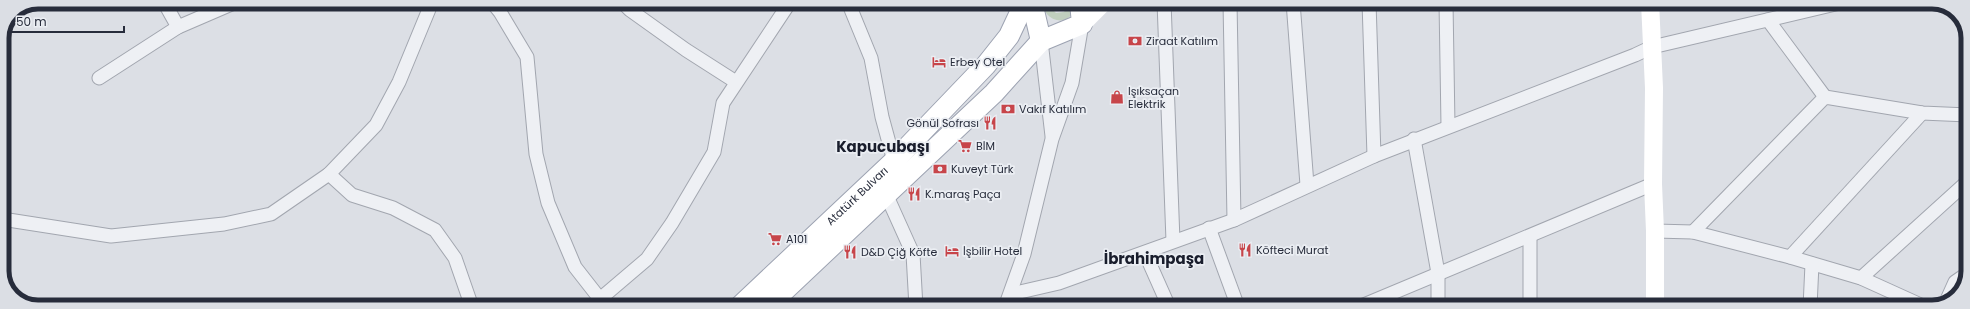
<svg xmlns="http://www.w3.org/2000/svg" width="1970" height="309" font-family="Poppins,sans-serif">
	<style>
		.green { fill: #c0cfbe }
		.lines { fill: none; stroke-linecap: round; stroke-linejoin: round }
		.street-casing { stroke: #a2a6af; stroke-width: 15 }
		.primary-casing { stroke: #9ca2b1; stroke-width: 22 }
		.street { stroke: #eef0f4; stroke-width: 13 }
		.secondary { stroke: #fff; stroke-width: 18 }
		.primary { stroke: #fff; stroke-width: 20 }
		.labels { text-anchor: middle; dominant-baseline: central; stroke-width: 3.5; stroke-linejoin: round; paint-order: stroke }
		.poi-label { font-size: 11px; fill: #272c3b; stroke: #ebeef3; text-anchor: start }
		.street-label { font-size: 11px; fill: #272c3b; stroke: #ebeef3 }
		.district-label { font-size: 15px; font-weight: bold; fill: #191d2c; stroke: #ebeef3 }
		.rim { fill: none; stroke: #272c3b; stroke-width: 5 }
	</style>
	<rect width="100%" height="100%" fill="#dcdfe5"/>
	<path class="green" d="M1043,2h7v5l6,6 8,-1 4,-6v-4h8c-1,4 -1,9 -4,12 -10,14 -30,3 -29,-12z"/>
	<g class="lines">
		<g class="street-casing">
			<g id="street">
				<polyline points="164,2 178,27"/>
				<polyline points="492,2 500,12 527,57 536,154 548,203 575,267 600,299 604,307"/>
				<polyline points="622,2 630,10 686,50 736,82"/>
				<polyline points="848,2 871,58 882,117 894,161"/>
				<polyline points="1164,2 1173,241"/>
				<polyline points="1230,2 1234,220"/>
				<polyline points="1293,2 1307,185"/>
				<polyline points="1369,2 1374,156"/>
				<polyline points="1446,2 1448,126"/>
				<polyline points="1768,20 1825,97"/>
				<polyline points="1041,41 1052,136"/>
				<polyline points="99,78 178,27 236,2"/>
				<polyline points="1414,139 1438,273 1438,307"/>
				<polyline points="329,174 352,195 393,208 435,230 455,258 472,307"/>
				<polyline points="886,194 913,254 916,307"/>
				<polyline points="2,219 111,236 224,224 271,214 329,174 376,125 399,82 432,2"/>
				<polyline points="1209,228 1238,307"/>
				<polyline points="1655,231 1693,232 1790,257 1861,278 1925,307"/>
				<polyline points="1693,232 1825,97 1922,113 1968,115"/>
				<polyline points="1530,237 1530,307"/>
				<polyline points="1145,253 1169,307"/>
				<polyline points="1790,257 1922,113"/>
				<polyline points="1861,278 1968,181"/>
				<polyline points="1011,294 1059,283 1234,220 1374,156 1635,55 1652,47 1844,2"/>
				<polyline points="600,299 647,259 672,223 714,152 723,103 790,2"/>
				<polyline points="1946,302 1955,282 1968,273"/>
				<polyline points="1005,307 1024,254 1052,139 1072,83 1082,24"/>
				<polyline points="1359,307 1653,184"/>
				<polyline points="1810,307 1812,264"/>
			</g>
		</g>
		<g class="primary-casing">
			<g id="primary">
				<polyline points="1032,2 1041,41"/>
				<path id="s1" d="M739,307l155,-146 92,-96 23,-29 16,-34"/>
				<polyline points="767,307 994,93 1041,41 1082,24 1080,2"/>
			</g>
		</g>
		<use href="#street" class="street"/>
		<g class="secondary">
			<polyline points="1650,2 1654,88 1653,184 1655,231 1655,307"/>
			<polyline points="1082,24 1104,2"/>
		</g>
		<use href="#primary" class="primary"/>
	</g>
	<defs>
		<g id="bank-bare" transform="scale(1.08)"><path d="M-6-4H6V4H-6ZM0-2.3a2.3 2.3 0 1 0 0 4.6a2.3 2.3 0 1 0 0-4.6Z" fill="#c7454a" stroke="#ebeef3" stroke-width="2.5" paint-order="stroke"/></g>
		<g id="hotel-bare" transform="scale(1.08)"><path d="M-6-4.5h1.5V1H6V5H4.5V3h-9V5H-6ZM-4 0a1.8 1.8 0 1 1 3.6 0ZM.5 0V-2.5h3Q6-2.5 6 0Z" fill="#c7454a" stroke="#ebeef3" stroke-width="2.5" paint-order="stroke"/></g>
		<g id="shop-bare" transform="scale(1.08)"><path d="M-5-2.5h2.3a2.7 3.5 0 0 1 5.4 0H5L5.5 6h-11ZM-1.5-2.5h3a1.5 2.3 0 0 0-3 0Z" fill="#c7454a" stroke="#ebeef3" stroke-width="2.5" paint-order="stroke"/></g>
		<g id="restaurant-bare" transform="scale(1.08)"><path d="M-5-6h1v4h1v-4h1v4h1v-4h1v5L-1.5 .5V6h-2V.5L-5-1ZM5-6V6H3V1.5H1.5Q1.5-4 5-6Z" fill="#c7454a" stroke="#ebeef3" stroke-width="2.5" paint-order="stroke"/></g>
		<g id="supermarket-bare" transform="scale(1.08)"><path d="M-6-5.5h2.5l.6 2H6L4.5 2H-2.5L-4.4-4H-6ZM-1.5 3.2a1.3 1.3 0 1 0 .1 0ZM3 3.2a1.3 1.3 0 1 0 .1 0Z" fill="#c7454a" stroke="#ebeef3" stroke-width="2.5" paint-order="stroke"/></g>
	</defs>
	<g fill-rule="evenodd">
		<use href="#bank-bare" x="1135" y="41"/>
		<use href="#hotel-bare" x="939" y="62"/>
		<use href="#shop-bare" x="1117" y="97"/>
		<use href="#bank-bare" x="1008" y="109"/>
		<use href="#restaurant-bare" x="990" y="123"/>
		<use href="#supermarket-bare" x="965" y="146"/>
		<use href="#bank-bare" x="940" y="169"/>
		<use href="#restaurant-bare" x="914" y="194"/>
		<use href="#supermarket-bare" x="775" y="239"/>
		<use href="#restaurant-bare" x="1245" y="250"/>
		<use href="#hotel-bare" x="952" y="251"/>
		<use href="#restaurant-bare" x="850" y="252"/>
	</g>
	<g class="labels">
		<g class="poi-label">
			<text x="1146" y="41">Ziraat Katılım</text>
			<text x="950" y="62">Erbey Otel</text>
			<text x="1128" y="91">Işıksaçan<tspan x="1128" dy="13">Elektrik</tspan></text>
			<text x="1019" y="109">Vakıf Katılım</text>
			<text x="979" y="123" text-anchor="end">Gönül Sofrası</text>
			<text x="976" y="146">BİM</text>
			<text x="951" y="169">Kuveyt Türk</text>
			<text x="925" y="194">K.maraş Paça</text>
			<text x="786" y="239">A101</text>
			<text x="1256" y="250">Köfteci Murat</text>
			<text x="963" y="251">İşbilir Hotel</text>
			<text x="861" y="252">D&amp;D Çiğ Köfte</text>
		</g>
		<g class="street-label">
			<text stroke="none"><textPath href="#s1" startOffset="162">Atatürk Bulvarı</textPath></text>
		</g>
		<g class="district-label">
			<text x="883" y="146">Kapucubaşı</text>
			<text x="1154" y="258">İbrahimpaşa</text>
		</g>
	</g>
	<path d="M0 0H1970V309H0ZM38 9H1932A29 29 0 0 1 1961 38V271A29 29 0 0 1 1932 300H38A29 29 0 0 1 9 271V38A29 29 0 0 1 38 9Z" fill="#dbdee4" fill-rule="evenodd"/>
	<path class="rim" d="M38 9H1932A29 29 0 0 1 1961 38V271A29 29 0 0 1 1932 300H38A29 29 0 0 1 9 271V38A29 29 0 0 1 38 9Z"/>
	<path d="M10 26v6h114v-6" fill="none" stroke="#272c3b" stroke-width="2"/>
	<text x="16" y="26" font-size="12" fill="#272c3b" stroke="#ebeef3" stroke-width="3" paint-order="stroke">50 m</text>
</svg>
